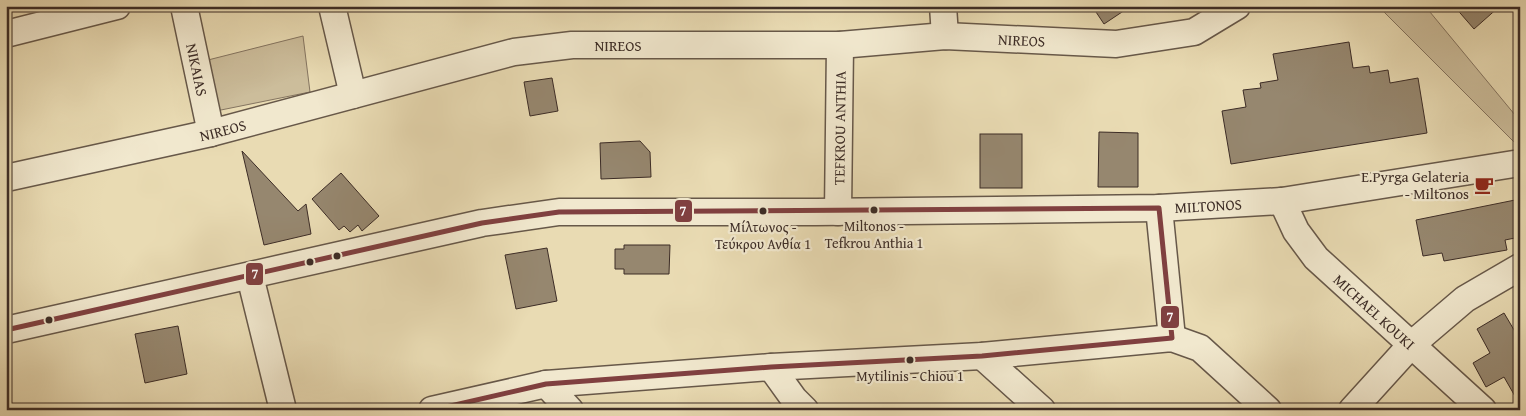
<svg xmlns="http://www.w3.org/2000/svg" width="1526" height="416" font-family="'Gentium Book Plus',serif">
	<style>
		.green { fill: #ccbd9b; stroke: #847460 }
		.building { fill: #96876f; stroke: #3c2c26 }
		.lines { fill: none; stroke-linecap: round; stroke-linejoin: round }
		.minor-casing { stroke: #675849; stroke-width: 29 }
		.minor { stroke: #f1e8ce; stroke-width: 26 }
		.bus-1-casing { stroke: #f1e8ce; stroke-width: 9 }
		.bus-1 { stroke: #804040; stroke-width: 5 }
		.bus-dot { fill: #3c2c26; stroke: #f1e8ce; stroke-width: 2 }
		.labels { text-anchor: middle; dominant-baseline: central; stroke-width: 4.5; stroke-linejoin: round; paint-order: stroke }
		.bus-label { font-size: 14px; fill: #3c2c26; stroke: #f1e8ce }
		.street-label { font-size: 15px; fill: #3c2c26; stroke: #f1e8ce }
		.poi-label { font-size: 15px; fill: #3c2c26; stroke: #f1e8ce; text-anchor: end }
		.line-badge { stroke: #f1e8ce; stroke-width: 2 }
		.badge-label { font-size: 14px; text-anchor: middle; font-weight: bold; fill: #fff }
	</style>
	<rect width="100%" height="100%" fill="#e9dbb3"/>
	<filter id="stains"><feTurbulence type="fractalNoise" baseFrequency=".004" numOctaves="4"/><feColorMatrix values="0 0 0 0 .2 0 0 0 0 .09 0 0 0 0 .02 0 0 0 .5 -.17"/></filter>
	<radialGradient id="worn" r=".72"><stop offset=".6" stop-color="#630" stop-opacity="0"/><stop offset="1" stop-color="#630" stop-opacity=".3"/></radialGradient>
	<g class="green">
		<polygon points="1378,6 1425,6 1520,121 1520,143 1516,144"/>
		<polygon points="303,36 310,92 216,111 200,62"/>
	</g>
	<g class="building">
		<polygon points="1092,6 1131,6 1104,24"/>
		<polygon points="1454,6 1500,6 1474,29"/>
		<polygon points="1349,42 1353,68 1369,66 1370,73 1388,70 1390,83 1418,78 1427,133 1231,164 1222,111 1246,107 1243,90 1261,88 1260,83 1278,80 1273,54"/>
		<polygon points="552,78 558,111 530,116 524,82"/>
		<polygon points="1099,132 1138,133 1138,187 1098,187"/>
		<rect x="980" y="134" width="42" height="54"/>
		<polygon points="640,141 650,152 651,177 601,179 600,143"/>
		<polygon points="242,151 298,211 306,204 311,234 264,245"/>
		<polygon points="341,173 379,216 362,231 358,225 350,232 344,226 339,230 312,199"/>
		<polygon points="1520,199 1520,237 1505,240 1507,250 1444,261 1442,253 1423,256 1416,220"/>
		<polygon points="624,245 670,245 669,274 624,274 624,269 615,269 615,249 624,249"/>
		<polygon points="547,248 557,301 516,309 505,255"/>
		<polygon points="1504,313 1520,340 1520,405 1504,377 1486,387 1473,363 1490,353 1477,329"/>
		<polygon points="178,326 187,374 145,383 135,334"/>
	</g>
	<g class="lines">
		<g class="minor-casing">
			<g id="minor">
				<path id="s1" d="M184,6l27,127"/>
				<polyline points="332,6 353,95"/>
				<polyline points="943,6 945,36"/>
				<polyline points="6,34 117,6"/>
				<path id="s2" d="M6,178l205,-45 303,-81 58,-7h268l105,-9 171,8 78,-12 43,-26"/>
				<path id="s3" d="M1282,201l14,30 20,27 167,152"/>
				<polyline points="1159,208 1172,338"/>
				<path id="s4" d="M838,212l2,-167"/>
				<polyline points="250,276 283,410"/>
				<path id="s5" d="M6,330l476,-107 77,-11h257l343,-4 123,-7 238,-38"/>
				<polyline points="982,356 1042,410"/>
				<polyline points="771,367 794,399 805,410"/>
				<polyline points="546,384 570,410"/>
				<polyline points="432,410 546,384 771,367 982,356 1172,338 1200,348 1268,410"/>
				<polyline points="1352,410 1411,345 1465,299 1520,267"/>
			</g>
		</g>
		<use href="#minor" class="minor"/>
		<g class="bus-1-casing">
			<polyline id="bus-1" points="6,330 482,223 559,212 1159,208 1172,338 982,356 771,367 546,384 433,410"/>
		</g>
		<use href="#bus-1" class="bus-1"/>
	</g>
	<defs>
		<g id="cafe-bare" transform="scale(1.5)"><path d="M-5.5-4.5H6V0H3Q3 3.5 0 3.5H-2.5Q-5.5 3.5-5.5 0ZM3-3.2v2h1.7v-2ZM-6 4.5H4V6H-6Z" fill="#8f2418" stroke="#f1e8ce" stroke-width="2.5" paint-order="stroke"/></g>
	</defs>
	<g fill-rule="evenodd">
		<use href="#cafe-bare" x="1484" y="185"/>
	</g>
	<g class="bus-dot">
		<circle cx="874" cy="210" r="4.5"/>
		<circle cx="763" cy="211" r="4.5"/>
		<circle cx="337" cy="256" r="4.5"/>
		<circle cx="310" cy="262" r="4.5"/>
		<circle cx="49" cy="320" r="4.5"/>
		<circle cx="910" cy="360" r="4.5"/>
	</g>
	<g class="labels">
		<g class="bus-label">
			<text x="874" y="226">Miltonos -<tspan x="874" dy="17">Tefkrou Anthia 1</tspan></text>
			<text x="763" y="227">Μίλτωνος -<tspan x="763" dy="17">Τεύκρου Ανθία 1</tspan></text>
			<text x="910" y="376">Mytilinis - Chiou 1</text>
		</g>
		<g class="street-label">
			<text stroke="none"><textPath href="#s2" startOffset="1032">NIREOS</textPath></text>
			<text stroke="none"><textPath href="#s2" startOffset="628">NIREOS</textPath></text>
			<text stroke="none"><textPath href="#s1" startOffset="65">NIKAIAS</textPath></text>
			<text stroke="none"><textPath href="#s2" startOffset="222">NIREOS</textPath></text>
			<text stroke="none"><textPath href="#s4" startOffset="84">TEFKROU ANTHIA</textPath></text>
			<text stroke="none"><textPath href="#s5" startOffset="1215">MILTONOS</textPath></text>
			<text stroke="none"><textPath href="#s3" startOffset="146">MICHAEL KOUKI</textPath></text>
		</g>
		<g class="poi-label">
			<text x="1469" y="176">E.Pyrga Gelateria<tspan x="1469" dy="17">- Miltonos</tspan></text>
		</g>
	</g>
	<g class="line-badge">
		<rect x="674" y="199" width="19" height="24" rx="5" fill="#804040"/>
		<rect x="245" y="262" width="19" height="24" rx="5" fill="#804040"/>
		<rect x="1160" y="305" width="20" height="24" rx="5" fill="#804040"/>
	</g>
	<g class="badge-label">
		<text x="683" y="216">7</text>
		<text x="255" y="279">7</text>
		<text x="1170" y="322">7</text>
	</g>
	<rect width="1526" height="416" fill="none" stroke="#e9dbb3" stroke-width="25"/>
	<rect x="8" y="8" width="1511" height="401" fill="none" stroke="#3c2c26" stroke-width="2.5"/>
	<rect x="12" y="12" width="1501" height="391" fill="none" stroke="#3c2c26"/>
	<rect width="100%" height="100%" filter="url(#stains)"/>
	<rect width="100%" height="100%" fill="url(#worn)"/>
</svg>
